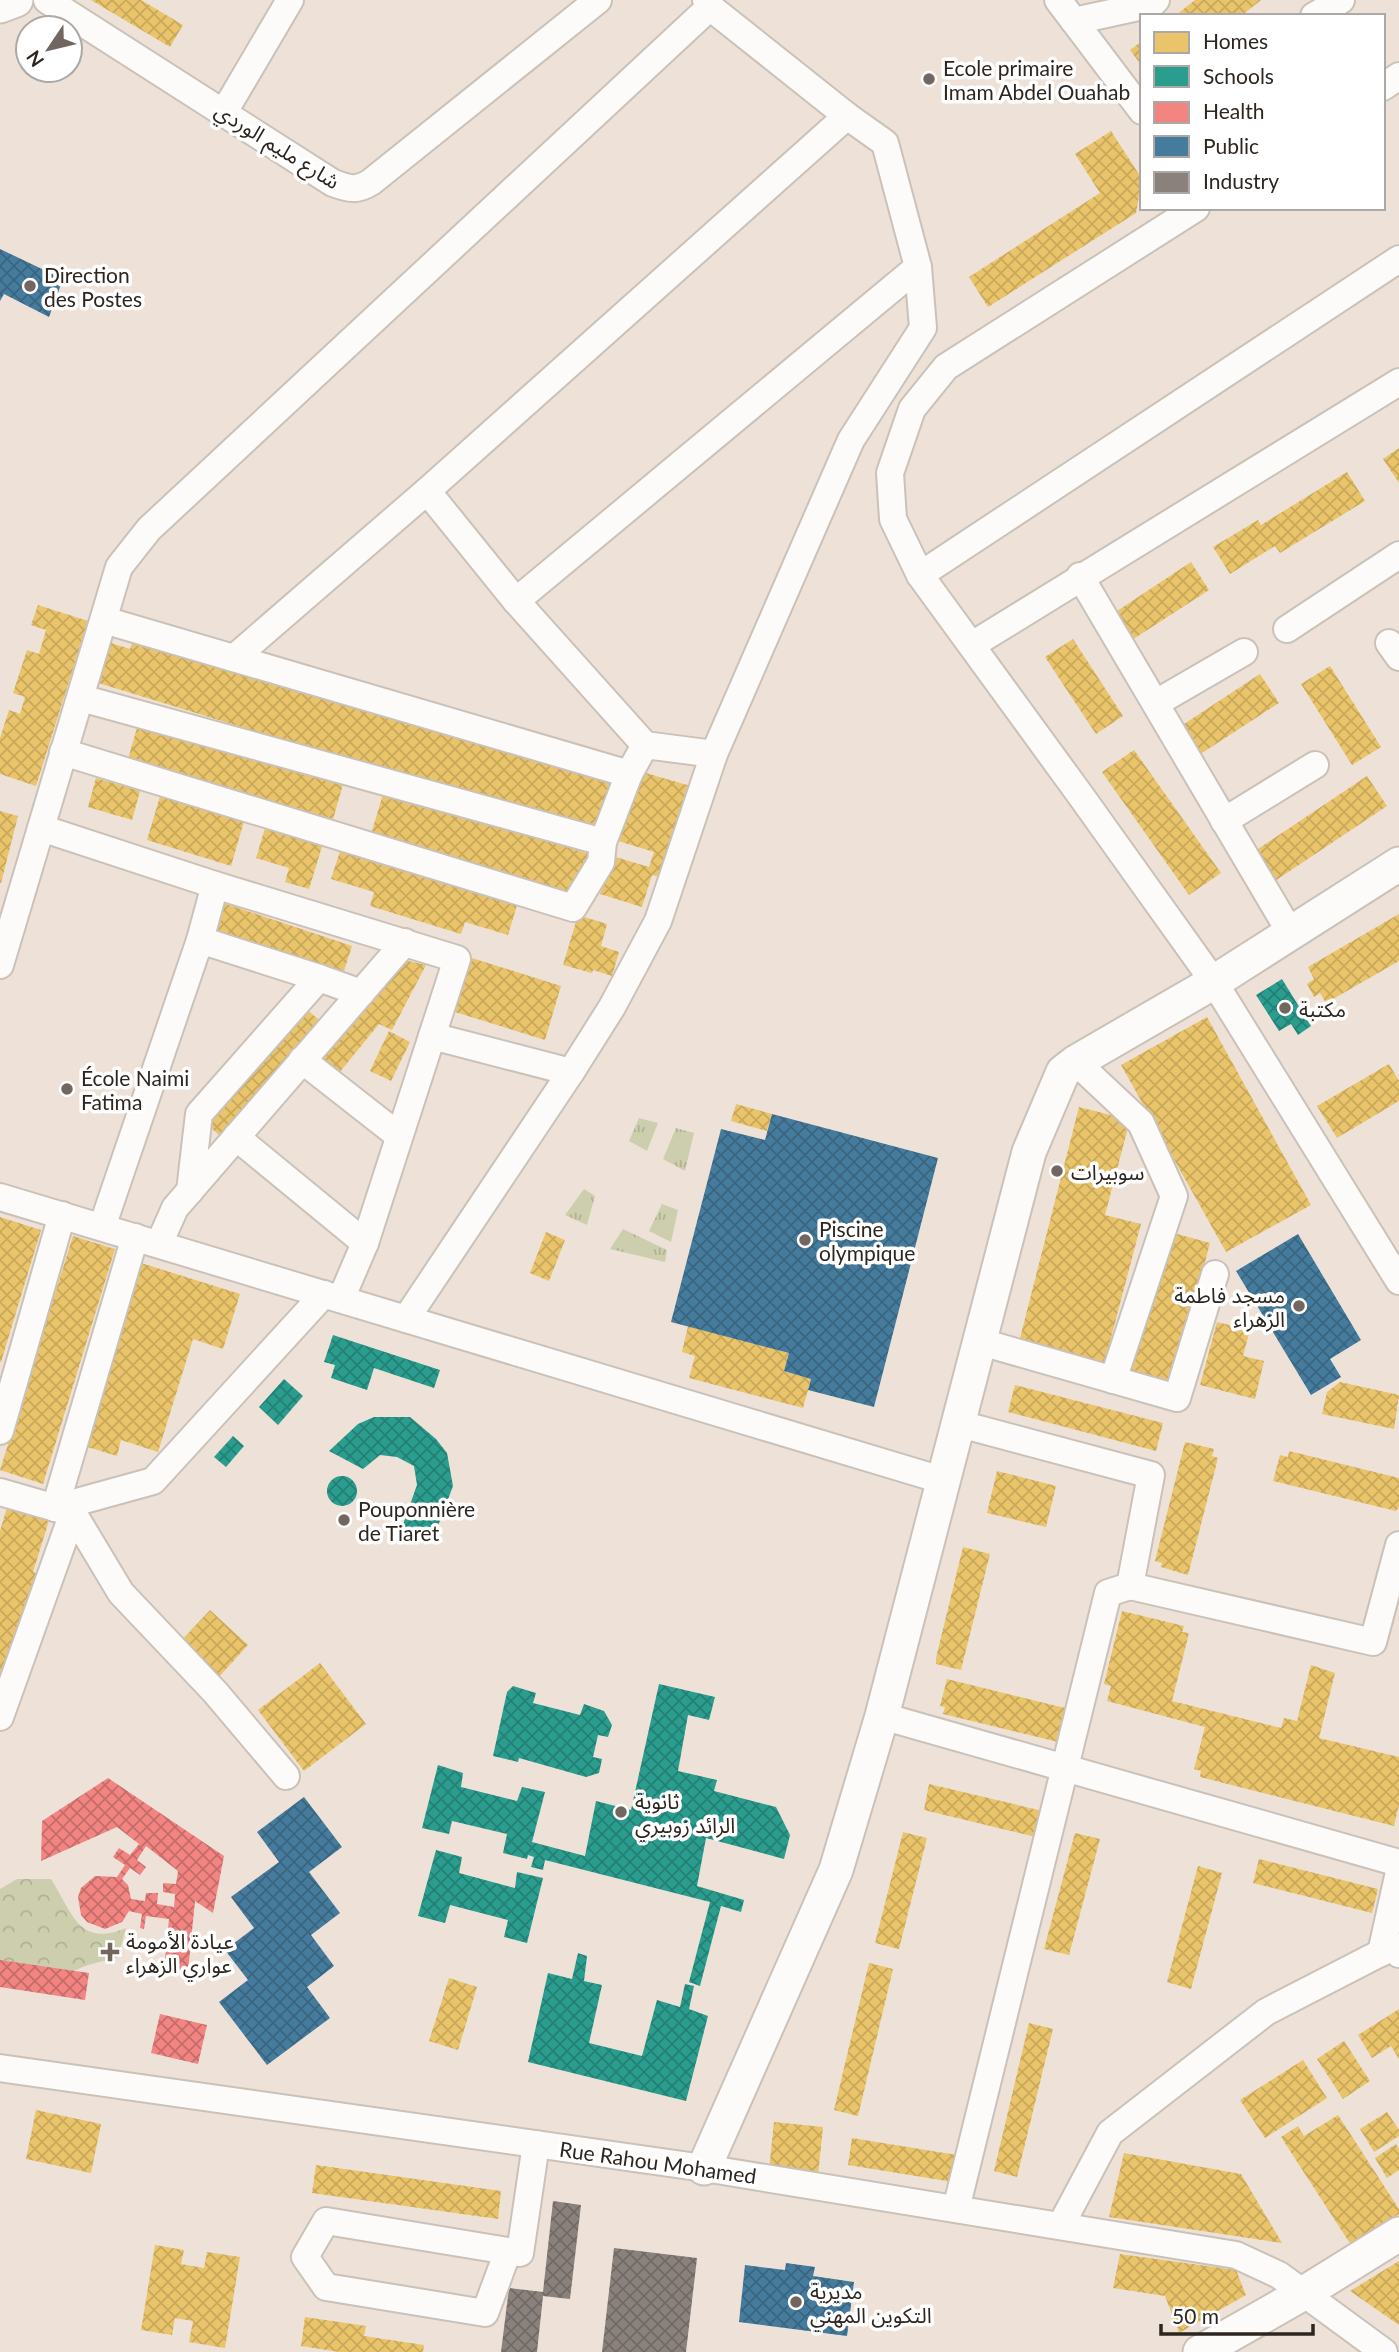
<svg xmlns="http://www.w3.org/2000/svg" width="1399" height="2352" font-family="Lato,'Noto Sans Arabic',sans-serif">
	<style>
		.grass { fill: url(#grass-tufts) }
		.forest { fill: url(#forest-crowns) }
		.homes { fill: url(#homes-cross-hatch) }
		.schools { fill: url(#schools-cross-hatch) }
		.health { fill: url(#health-cross-hatch); fill-rule: evenodd }
		.public { fill: url(#public-cross-hatch) }
		.industry { fill: url(#industry-cross-hatch) }
		.lines { fill: none; stroke-linecap: round; stroke-linejoin: round }
		.minor-casing { stroke: #cac1b9; stroke-width: 30 }
		.major-casing { stroke: #cac1b9; stroke-width: 37 }
		.minor { stroke: #fcfbf9; stroke-width: 26 }
		.major { stroke: #fcfbf9; stroke-width: 33 }
		.poi-dot { fill: #716760; stroke: #fff; stroke-width: 2.5 }
		.labels { text-anchor: middle; dominant-baseline: central; stroke-width: 7; stroke-linejoin: round; paint-order: stroke }
		.poi-label { font-size: 21px; fill: #2d251f; stroke: #fff; text-anchor: start }
		.street-label { font-size: 21px; fill: #2d251f; stroke: #fff }
	</style>
	<defs>
		<pattern id="grass-tufts" width="24" height="20" patternUnits="userSpaceOnUse" patternTransform="scale(1.75)"><rect width="24" height="20" fill="#cccead"/><path d="M3 7l-1-3M5 7V3M7 7l1-3M15 17l-1-3M17 17v-4M19 17l1-3" fill="none" stroke="#b0b194"/></pattern>
		<pattern id="forest-crowns" width="20" height="18" patternUnits="userSpaceOnUse" patternTransform="scale(1.75)"><rect width="20" height="18" fill="#cccead"/><path d="M2 6a3 3 0 1 1 6 0M12 15a3 3 0 1 1 6 0" fill="none" stroke="#b0b194"/></pattern>
		<pattern id="homes-cross-hatch" width="8" height="8" patternUnits="userSpaceOnUse" patternTransform="scale(1.75)"><rect width="8" height="8" fill="#e9c46a"/><path d="M0 0l8 8M0 8l8-8" fill="none" stroke="#c8a85b"/></pattern>
		<pattern id="schools-cross-hatch" width="8" height="8" patternUnits="userSpaceOnUse" patternTransform="scale(1.75)"><rect width="8" height="8" fill="#2a9d8f"/><path d="M0 0l8 8M0 8l8-8" fill="none" stroke="#248074"/></pattern>
		<pattern id="health-cross-hatch" width="8" height="8" patternUnits="userSpaceOnUse" patternTransform="scale(1.75)"><rect width="8" height="8" fill="#f28482"/><path d="M0 0l8 8M0 8l8-8" fill="none" stroke="#c46c6a"/></pattern>
		<pattern id="public-cross-hatch" width="8" height="8" patternUnits="userSpaceOnUse" patternTransform="scale(1.75)"><rect width="8" height="8" fill="#457b9d"/><path d="M0 0l8 8M0 8l8-8" fill="none" stroke="#3a657f"/></pattern>
		<pattern id="industry-cross-hatch" width="8" height="8" patternUnits="userSpaceOnUse" patternTransform="scale(1.75)"><rect width="8" height="8" fill="#8a817c"/><path d="M0 0l8 8M0 8l8-8" fill="none" stroke="#716965"/></pattern>
	</defs>
	<rect width="100%" height="100%" fill="#eee2d8"/>
	<g class="grass">
		<polygon points="639,1118 658,1123 647,1151 629,1141"/>
		<polygon points="676,1128 694,1133 685,1171 663,1159"/>
		<polygon points="584,1189 595,1196 587,1225 565,1215"/>
		<polygon points="662,1204 678,1210 671,1242 649,1231"/>
		<polygon points="623,1229 667,1250 665,1262 610,1249"/>
	</g>
	<path class="forest" d="M17,1879h34c22,34 27,69 75,49l-8,29 -30,8 -27,11 -61,-7v-80z"/>
	<g class="homes">
		<polygon points="91,0 141,0 183,25 170,47"/>
		<polygon points="1195,0 1261,0 1241,16 1175,16"/>
		<polygon points="1142,41 1142,66 1130,50"/>
		<polygon points="1111,131 1142,179 1136,213 988,307 969,277 1100,193 1075,154"/>
		<polygon points="1399,448 1399,483 1383,459"/>
		<polygon points="1347,472 1365,501 1280,553 1275,546 1230,574 1213,547 1258,520 1261,525"/>
		<polygon points="1191,562 1209,590 1132,640 1114,613"/>
		<polygon points="38,605 88,621 36,786 0,774 0,738 9,710 20,714 25,697 13,693 27,650 39,654 46,630 31,625"/>
		<polygon points="136,632 618,780 600,837 95,682 108,642 130,649"/>
		<polygon points="1073,639 1123,716 1096,734 1045,657"/>
		<polygon points="1330,666 1381,747 1352,765 1301,684"/>
		<polygon points="1260,674 1279,703 1199,755 1181,726"/>
		<polygon points="139,721 344,781 333,819 128,759"/>
		<polygon points="1134,750 1221,873 1189,895 1102,772"/>
		<polygon points="639,771 694,787 666,879 652,875 642,907 600,894 612,856 649,867 654,852 618,841"/>
		<polygon points="1367,776 1387,806 1269,885 1249,855"/>
		<polygon points="96,778 140,791 132,820 88,807"/>
		<polygon points="384,791 589,854 576,897 371,834"/>
		<polygon points="161,793 245,818 231,866 147,840"/>
		<polygon points="0,811 18,816 1,883 0,883"/>
		<polygon points="265,828 298,838 300,833 324,840 309,889 285,882 289,868 256,858"/>
		<polygon points="341,848 518,902 508,935 465,922 461,934 370,906 374,892 331,879"/>
		<polygon points="220,902 352,946 343,974 211,930"/>
		<polygon points="1399,914 1399,961 1326,1003 1320,993 1314,997 1307,984 1314,979 1308,967"/>
		<polygon points="578,915 607,924 601,946 619,952 612,976 593,970 592,973 563,965"/>
		<polygon points="472,958 561,986 545,1040 455,1012"/>
		<polygon points="400,959 426,965 392,1030 379,1024 335,1078 315,1062"/>
		<polygon points="304,1007 325,1025 223,1139 203,1120"/>
		<polygon points="1207,1017 1311,1205 1226,1252 1121,1065"/>
		<polygon points="389,1031 410,1042 391,1081 370,1071"/>
		<polygon points="1389,1064 1399,1081 1399,1101 1337,1138 1317,1106"/>
		<polygon points="736,1104 772,1114 767,1131 731,1121"/>
		<polygon points="1079,1107 1130,1120 1105,1215 1141,1224 1103,1368 1018,1346"/>
		<polygon points="0,1217 41,1230 1,1362 0,1362"/>
		<polygon points="1163,1230 1210,1243 1173,1384 1126,1372"/>
		<polygon points="546,1232 565,1240 549,1281 530,1273"/>
		<polygon points="73,1236 115,1249 43,1484 0,1470"/>
		<polygon points="138,1262 240,1294 223,1349 193,1339 158,1452 121,1440 117,1456 81,1445"/>
		<polygon points="1217,1322 1250,1330 1243,1356 1264,1361 1255,1399 1200,1385"/>
		<polygon points="688,1326 789,1353 784,1371 811,1379 803,1408 689,1378 695,1356 682,1352"/>
		<polygon points="1340,1382 1399,1395 1394,1429 1322,1414 1327,1392"/>
		<polygon points="1015,1385 1163,1423 1156,1451 1008,1412"/>
		<polygon points="1185,1442 1214,1449 1212,1456 1218,1458 1188,1575 1161,1567 1162,1563 1155,1561"/>
		<polygon points="1289,1451 1399,1478 1399,1507 1396,1511 1273,1481 1280,1455 1288,1457"/>
		<polygon points="997,1471 1056,1486 1046,1527 987,1513"/>
		<polygon points="9,1501 51,1514 33,1572 36,1573 0,1687 0,1531"/>
		<polygon points="963,1547 990,1554 961,1670 936,1664 936,1658"/>
		<polygon points="210,1610 248,1645 217,1679 178,1644"/>
		<polygon points="1122,1611 1184,1626 1182,1632 1189,1633 1172,1701 1281,1728 1284,1718 1297,1721 1311,1665 1335,1673 1319,1738 1399,1757 1399,1805 1394,1826 1200,1777 1201,1771 1194,1769 1205,1727 1107,1701 1111,1686 1104,1684"/>
		<polygon points="320,1663 366,1724 304,1771 258,1710"/>
		<polygon points="947,1679 1069,1709 1062,1743 943,1714 945,1707 940,1706"/>
		<polygon points="929,1784 1047,1812 1040,1838 924,1810"/>
		<polygon points="903,1832 927,1838 899,1949 875,1943"/>
		<polygon points="1075,1833 1100,1839 1069,1955 1044,1949"/>
		<polygon points="1259,1859 1378,1889 1372,1913 1253,1883"/>
		<polygon points="1198,1866 1222,1873 1191,1989 1167,1982"/>
		<polygon points="869,1963 893,1969 858,2116 834,2110"/>
		<polygon points="449,1978 477,1987 458,2050 429,2041"/>
		<polygon points="1399,2009 1399,2059 1391,2046 1372,2058 1358,2035"/>
		<polygon points="1029,2023 1053,2029 1017,2177 994,2171"/>
		<polygon points="1344,2041 1370,2081 1343,2099 1317,2059"/>
		<polygon points="1303,2060 1327,2098 1265,2138 1240,2100"/>
		<polygon points="36,2110 101,2124 91,2173 26,2159"/>
		<polygon points="1387,2112 1399,2130 1399,2136 1374,2152 1360,2129"/>
		<polygon points="1338,2115 1399,2209 1399,2214 1351,2245 1281,2137 1298,2126 1304,2136"/>
		<polygon points="774,2122 823,2127 818,2175 769,2170"/>
		<polygon points="852,2138 963,2156 959,2183 848,2165"/>
		<polygon points="1396,2144 1399,2149 1399,2170 1387,2178 1375,2158"/>
		<polygon points="1124,2153 1241,2174 1282,2243 1109,2217"/>
		<polygon points="316,2165 501,2191 498,2219 312,2193"/>
		<polygon points="155,2245 184,2250 181,2264 204,2268 207,2252 240,2257 225,2348 189,2342 193,2321 175,2318 172,2335 141,2330"/>
		<polygon points="1120,2254 1236,2270 1246,2295 1179,2333 1165,2296 1113,2288"/>
		<polygon points="1399,2261 1399,2325 1350,2291"/>
		<polygon points="305,2317 366,2326 364,2336 424,2345 423,2352 339,2352 301,2346"/>
	</g>
	<g class="schools">
		<polygon points="1282,979 1311,1026 1298,1035 1291,1024 1279,1031 1256,995"/>
		<polygon points="333,1335 440,1370 434,1388 374,1368 367,1390 331,1378 335,1365 324,1362"/>
		<polygon points="284,1379 303,1396 278,1425 259,1407"/>
		<polygon points="374,1417 410,1417 436,1439 447,1453 453,1486 433,1539 402,1527 417,1485 414,1466 397,1457 380,1455 363,1469 329,1451 358,1424"/>
		<polygon points="233,1436 244,1446 226,1467 214,1457"/>
		<circle cx="342" cy="1491" r="15"/>
		<polygon points="659,1684 715,1697 709,1720 688,1715 678,1771 717,1780 714,1791 776,1807 790,1835 784,1859 706,1838 697,1886 744,1900 741,1912 721,1906 700,1986 689,1982 710,1902 545,1860 543,1870 531,1867 534,1857 528,1855 527,1859 503,1853 507,1834 452,1821 449,1834 422,1828 438,1765 463,1773 461,1787 517,1801 522,1787 545,1792 532,1842 585,1856 596,1801 631,1810"/>
		<polygon points="513,1686 536,1693 533,1703 580,1715 584,1704 604,1711 612,1725 608,1737 598,1735 593,1757 602,1759 599,1773 586,1777 519,1758 518,1762 493,1756 507,1692"/>
		<polygon points="436,1850 462,1857 459,1873 515,1888 517,1872 543,1878 527,1943 504,1937 508,1920 450,1905 445,1923 418,1916"/>
		<polygon points="578,1953 587,1956 584,1981 602,1985 589,2043 642,2056 657,2000 680,2007 685,1984 694,1986 689,2009 708,2016 686,2101 528,2062 548,1973 572,1979"/>
	</g>
	<g class="health">
		<path d="M108,1778l116,78 -11,57 -18,-12 -7,70 -24,-3 5,-49 -23,-3 -2,13 -4,-1 2,-14 -13,-3 -7,11 -17,7 -18,-7 -6,-7 -3,-18 3,-9 14,-12 22,1 8,-12 -12,-8 6,-9 11,7 9,-11 -22,-17 -76,34 1,-40zM146,1846l32,25 -2,13 -13,-1v9l12,2 -1,13 -17,-3 1,-11h-12l-1,8 -14,-2 -3,-14 -6,-6 8,-11 10,7 6,-8 -9,-7z"/>
		<polygon points="0,1960 89,1973 85,2000 0,1987"/>
		<polygon points="160,2014 207,2025 198,2064 151,2053"/>
	</g>
	<g class="public">
		<polygon points="0,249 63,279 49,317 4,294 0,301"/>
		<polygon points="772,1114 938,1158 874,1407 808,1390 811,1379 784,1371 789,1353 671,1322 721,1129 765,1140"/>
		<polygon points="1298,1234 1361,1340 1330,1359 1341,1377 1311,1395 1236,1271"/>
		<polygon points="304,1797 342,1847 309,1872 340,1913 311,1935 334,1966 307,1987 330,2018 267,2065 219,2002 248,1980 225,1950 254,1928 231,1897 279,1862 257,1832"/>
		<polygon points="786,2263 815,2267 813,2276 854,2282 847,2336 739,2322 745,2265 785,2270"/>
	</g>
	<g class="industry">
		<polygon points="553,2201 581,2205 570,2299 543,2296 537,2352 501,2352 509,2288 543,2292"/>
		<polygon points="614,2248 697,2258 686,2352 602,2352"/>
	</g>
	<g class="lines">
		<g class="minor-casing">
			<g id="minor">
				<path d="M47,0l286,183c16,6 24,8 38,-1l227,-182"/>
				<polyline points="1058,0 1142,111"/>
				<polyline points="1314,16 1341,0"/>
				<polyline points="1074,21 1152,4 1156,0"/>
				<polyline points="1383,87 1399,76"/>
				<polyline points="224,112 290,0"/>
				<polyline points="1196,208 946,367 912,409 890,473 893,519 920,575 1081,796 1214,982 1399,1281"/>
				<polyline points="427,491 516,601 645,745"/>
				<polyline points="920,575 1399,259"/>
				<polyline points="1080,576 1290,932"/>
				<polyline points="516,601 918,267"/>
				<polyline points="104,620 629,774 645,745 714,754"/>
				<polyline points="1287,629 1399,555"/>
				<polyline points="1389,643 1399,657"/>
				<polyline points="972,645 1399,382"/>
				<polyline points="234,658 427,491 847,116"/>
				<polyline points="81,698 603,842"/>
				<polyline points="1156,703 1244,652"/>
				<polyline points="63,752 573,908 601,862 603,842 629,774"/>
				<polyline points="1224,821 1315,765"/>
				<polyline points="215,885 200,940 319,978 361,993"/>
				<polyline points="0,965 41,828"/>
				<polyline points="432,1036 571,1072"/>
				<polyline points="302,1060 399,1136"/>
				<polyline points="1076,1062 1141,1123 1174,1196 1113,1380"/>
				<polyline points="236,1137 365,1243"/>
				<polyline points="190,1191 199,1114 319,978"/>
				<polyline points="0,1197 945,1481"/>
				<polyline points="102,1227 200,940"/>
				<polyline points="159,1244 175,1208 405,942"/>
				<polyline points="341,1299 365,1243 457,959 215,885 41,828 119,567 149,529 710,7"/>
				<polyline points="406,1319 571,1072 612,1007 658,921 714,754 851,440 923,328 918,267 885,143 847,116 710,7 706,0"/>
				<polyline points="981,1342 1177,1398 1215,1274"/>
				<polyline points="960,1424 1151,1475 1130,1586 1373,1642 1399,1545"/>
				<polyline points="0,1431 62,1215"/>
				<polyline points="0,1492 73,1513 121,1593 215,1692 286,1776"/>
				<polyline points="55,1508 153,1481 324,1294"/>
				<polyline points="55,1508 135,1237"/>
				<polyline points="882,1716 1399,1863"/>
				<polyline points="0,1717 73,1513"/>
				<polyline points="1381,1953 1399,1872"/>
				<polyline points="0,2068 704,2168 1236,2255 1279,2275 1384,2352"/>
				<polyline points="956,2209 1108,1593 1130,1586"/>
				<polyline points="1061,2225 1110,2133 1266,2012 1394,1946 1399,1954"/>
				<polyline points="508,2251 485,2313 326,2287 305,2257 326,2221 508,2251 520,2253 536,2144"/>
			</g>
		</g>
		<g class="major-casing">
			<g id="major">
				<polyline points="0,6 16,0"/>
				<polyline points="704,2168 836,1870 882,1716 1029,1152 1063,1072 1076,1062 1214,982 1399,864"/>
				<polyline points="1200,2352 1304,2293 1399,2234"/>
			</g>
		</g>
		<use href="#minor" class="minor"/>
		<use href="#major" class="major"/>
	</g>
	<g class="poi-dot">
		<circle cx="929" cy="79" r="7"/>
		<circle cx="30" cy="286" r="7"/>
		<circle cx="1285" cy="1008" r="7"/>
		<circle cx="67" cy="1089" r="7"/>
		<circle cx="1057" cy="1171" r="7"/>
		<circle cx="805" cy="1240" r="7"/>
		<circle cx="1299" cy="1306" r="7"/>
		<circle cx="344" cy="1520" r="7"/>
		<circle cx="621" cy="1812" r="7"/>
		<path d="M106.5 1941.5h7v7h7v7h-7v7h-7v-7h-7v-7h7z"/>
		<circle cx="796" cy="2302" r="7"/>
	</g>
	<g class="labels">
		<g class="poi-label">
			<text x="943" y="67">Ecole primaire<tspan x="943" dy="24">Imam Abdel Ouahab</tspan></text>
			<text x="44" y="274">Direction<tspan x="44" dy="24">des Postes</tspan></text>
			<text x="1299" y="1008">مكتبة</text>
			<text x="81" y="1077">École Naimi<tspan x="81" dy="24">Fatima</tspan></text>
			<text x="1071" y="1171">سوبيرات</text>
			<text x="819" y="1228">Piscine<tspan x="819" dy="24">olympique</tspan></text>
			<text x="1285" y="1294" text-anchor="end">مسجد فاطمة<tspan x="1285" dy="24">الزهراء</tspan></text>
			<text x="358" y="1508">Pouponnière<tspan x="358" dy="24">de Tiaret</tspan></text>
			<text x="635" y="1800">ثانوية<tspan x="635" dy="24">الرائد زوبيري</tspan></text>
			<text x="126" y="1940">عيادة الأمومة<tspan x="126" dy="24">عواري الزهراء</tspan></text>
			<text x="810" y="2290">مديرية<tspan x="810" dy="24">التكوين المهني</tspan></text>
		</g>
		<g class="street-label">
			<text transform="translate(278 145) rotate(32)">شارع مليم الوردي</text>
			<text transform="translate(658 2162) rotate(8)">Rue Rahou Mohamed</text>
		</g>
	</g>
	<rect x="1140" y="14" width="245" height="196" fill="#ffffff" stroke="#aba8a5" stroke-width="2"/>
	<rect x="1154" y="32" width="35" height="21" fill="#e9c46a" stroke="#aba8a5" stroke-width="2"/>
	<text x="1203" y="49" font-size="21" fill="#2d251f">Homes</text>
	<rect x="1154" y="66" width="35" height="21" fill="#2a9d8f" stroke="#aba8a5" stroke-width="2"/>
	<text x="1203" y="84" font-size="21" fill="#2d251f">Schools</text>
	<rect x="1154" y="102" width="35" height="21" fill="#f28482" stroke="#aba8a5" stroke-width="2"/>
	<text x="1203" y="119" font-size="21" fill="#2d251f">Health</text>
	<rect x="1154" y="136" width="35" height="21" fill="#457b9d" stroke="#aba8a5" stroke-width="2"/>
	<text x="1203" y="154" font-size="21" fill="#2d251f">Public</text>
	<rect x="1154" y="172" width="35" height="21" fill="#8a817c" stroke="#aba8a5" stroke-width="2"/>
	<text x="1203" y="189" font-size="21" fill="#2d251f">Industry</text>
	<g transform="translate(49 49) rotate(235)"><circle r="33" fill="#ffffff" stroke="#aba8a5" stroke-width="2"/>
	<path d="M0-5L12 26L0 18L-12 26Z" fill="#716760"/>
	<text y="-10" font-size="19" font-weight="bold" text-anchor="middle" fill="#2d251f">N</text>
	</g>
	<path d="M1161 2324v10h152v-10" fill="none" stroke="#2d251f" stroke-width="3.5"/>
	<text x="1172" y="2324" font-size="21" fill="#2d251f" stroke="#ffffff" stroke-width="5" paint-order="stroke">50 m</text>
</svg>
